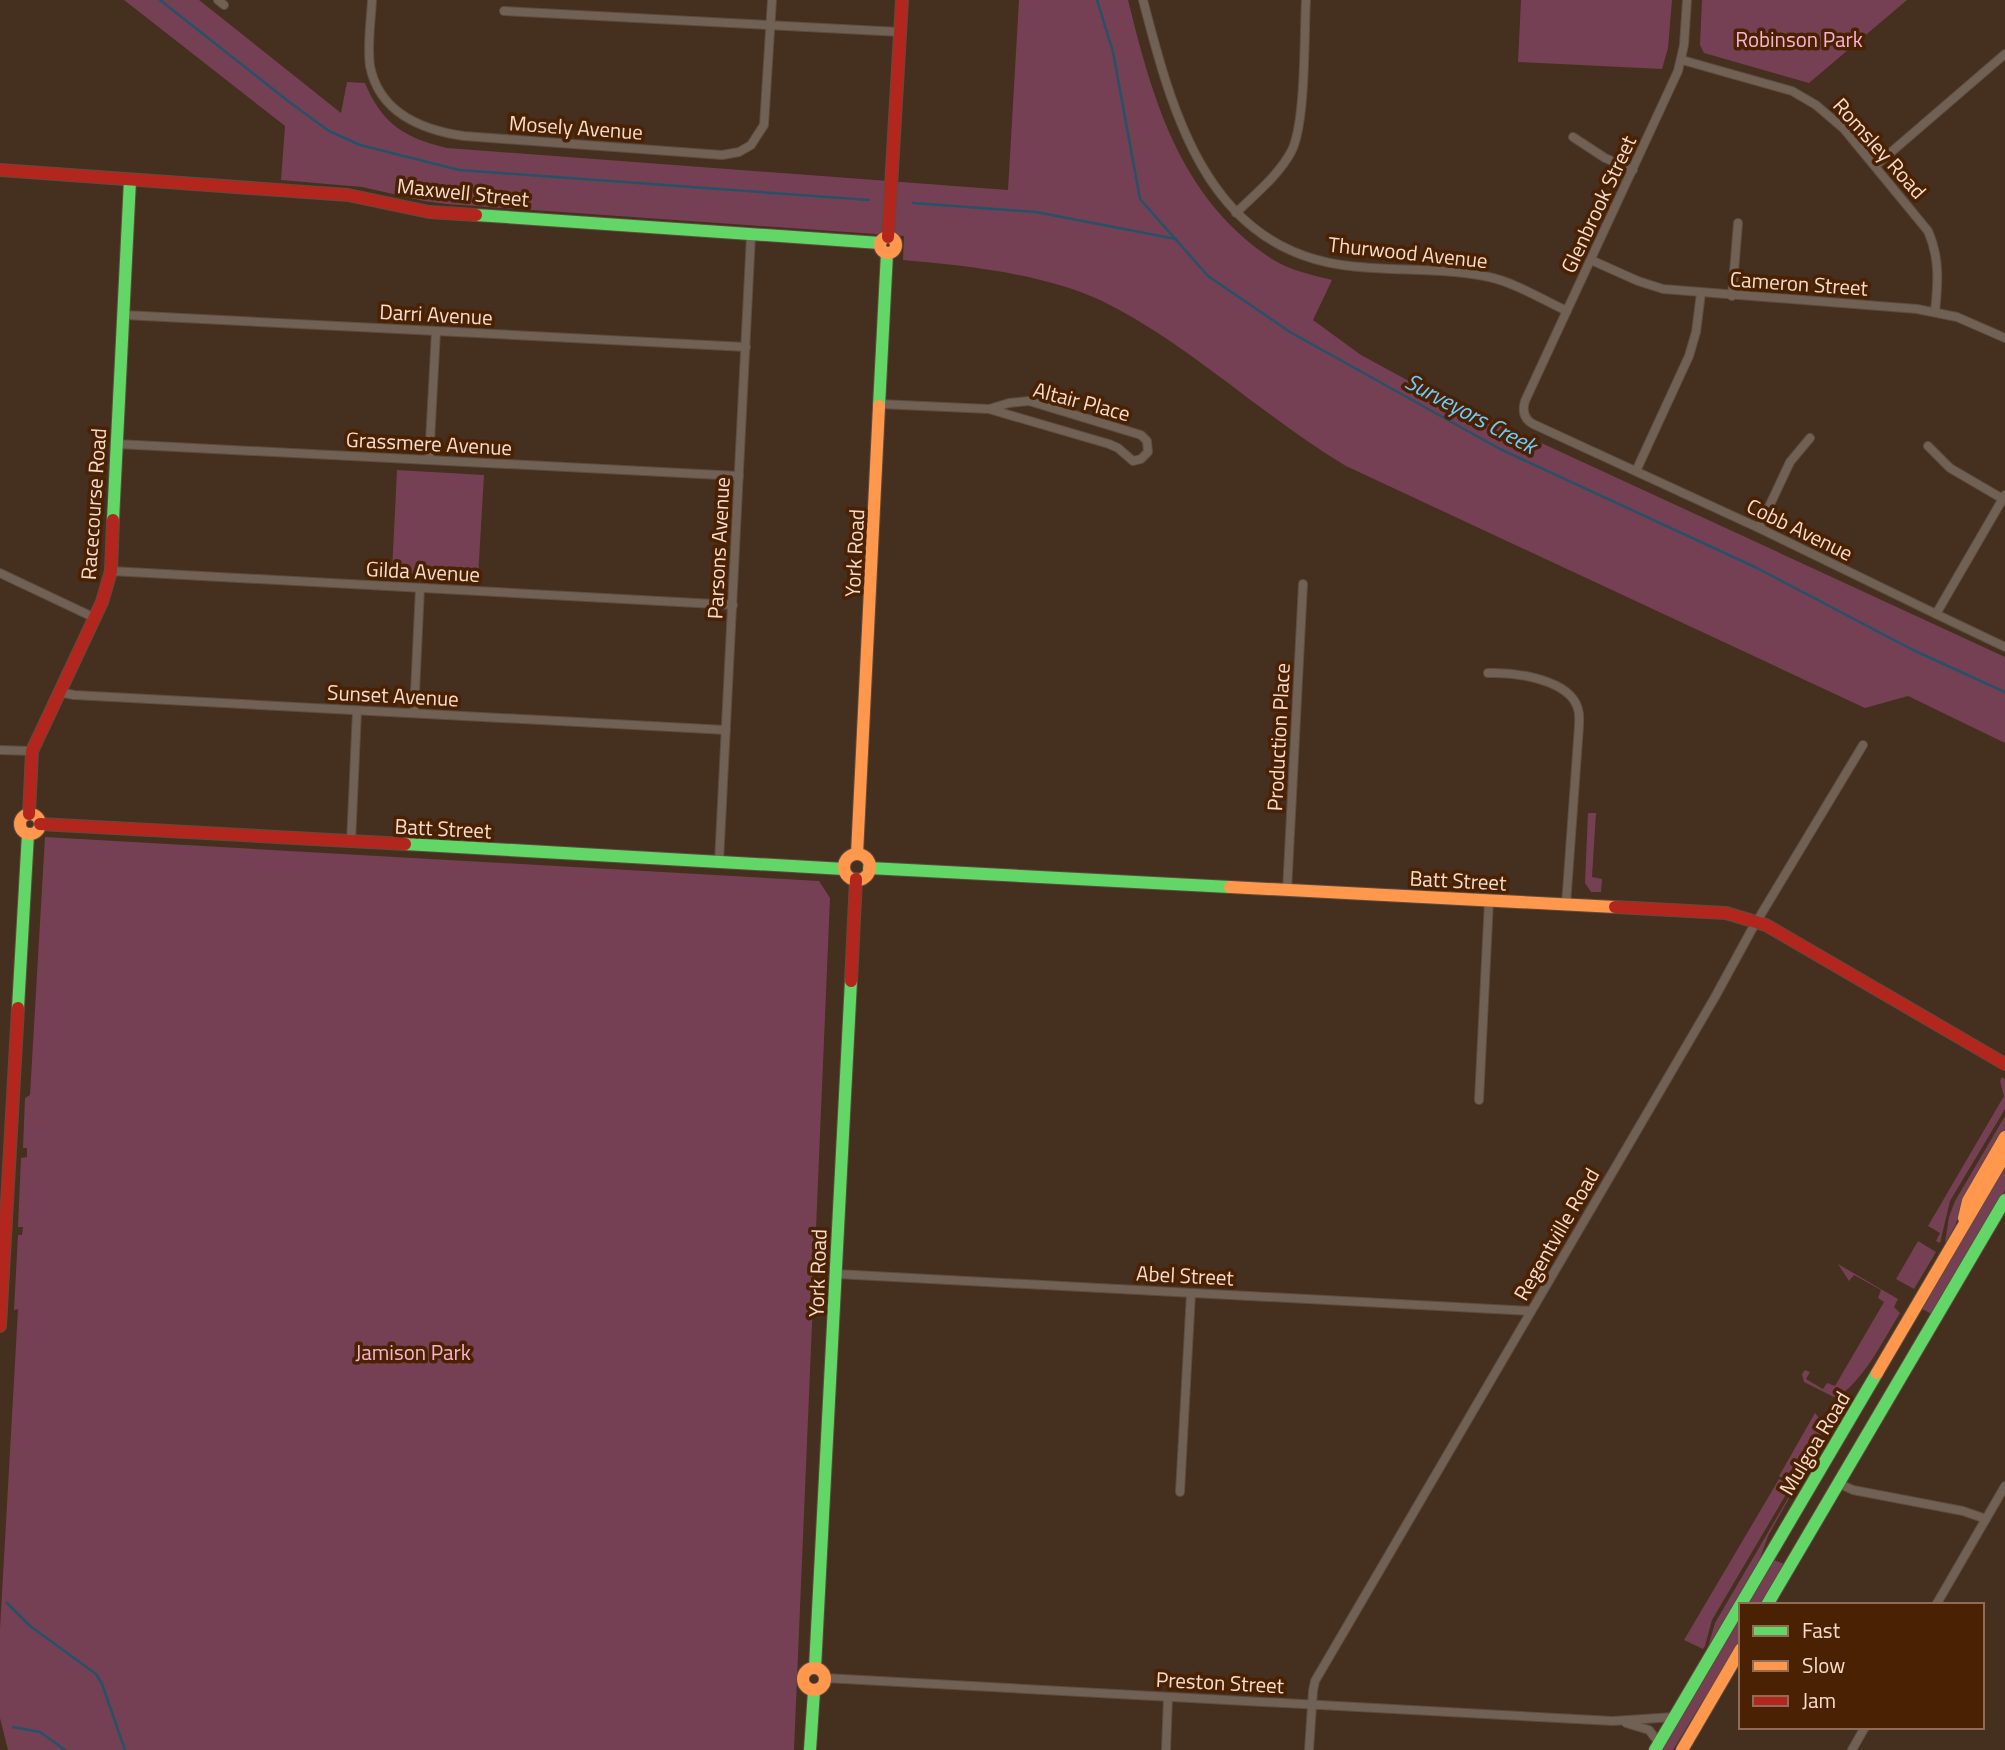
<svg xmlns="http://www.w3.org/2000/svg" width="2005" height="1750" font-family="'Titillium Web',sans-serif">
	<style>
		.green { fill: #754054 }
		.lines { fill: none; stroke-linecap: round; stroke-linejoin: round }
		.stream { stroke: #255268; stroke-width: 2.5 }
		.street-casing { stroke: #5d4c3f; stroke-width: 10 }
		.fast-casing { stroke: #5d4c3f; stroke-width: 14 }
		.slow-casing { stroke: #5d4c3f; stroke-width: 14 }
		.jam-casing { stroke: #5d4c3f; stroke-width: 14 }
		.street { stroke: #716054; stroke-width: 8 }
		.fast { stroke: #63d668; stroke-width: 12 }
		.slow { stroke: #ff974d; stroke-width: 12 }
		.jam { stroke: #b3261e; stroke-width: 12 }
		.labels { text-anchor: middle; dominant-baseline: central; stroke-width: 7; stroke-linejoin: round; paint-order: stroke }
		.park-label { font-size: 21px; fill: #f8b3ce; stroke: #4a2203 }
		.street-label { font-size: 21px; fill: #f7dccc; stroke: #4a2203 }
		.water-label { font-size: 23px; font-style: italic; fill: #6bccfe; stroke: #4a2203 }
	</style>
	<rect width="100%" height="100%" fill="#452f1e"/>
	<g class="green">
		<path d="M124,0h75l142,113 6,-31 18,1c17,41 40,55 82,65l561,42 11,-190h109c25,101 52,198 144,259 17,11 40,16 60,21l-19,40 48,35 57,31 587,271v86l-97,-47 -43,12 -519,-242c-84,-50 -159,-124 -246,-166 -56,-26 -136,-35 -197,-40l1,-24 -457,-32 -23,-3 -62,-14 -81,-7 4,-54z"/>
		<polygon points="1521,0 1672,0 1668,48 1662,69 1518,62"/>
		<polygon points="1702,0 1907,0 1809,83 1704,53 1700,45"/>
		<polygon points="397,470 484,475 478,578 392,572"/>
		<polygon points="1588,813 1596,813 1592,877 1602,879 1601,892 1591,892 1585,883"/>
		<polygon points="45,837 819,881 830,898 794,1750 8,1750 0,1718 0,1629 18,1309 14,1310 18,1235 22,1235 23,1227 18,1227 21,1158 27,1157 27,1148 23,1148 25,1098 30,1095"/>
		<polygon points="2002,1077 2005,1079 2005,1109 1950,1201 1940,1243 1936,1241 1940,1233 1928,1226 2004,1096 2000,1081"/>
		<polygon points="2005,1116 2005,1131 1961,1208 1955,1226 1945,1243 1949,1217 1955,1201"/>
		<polygon points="2005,1166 2005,1190 1932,1314 1922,1309"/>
		<polygon points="1918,1241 1936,1252 1914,1289 1896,1279"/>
		<path d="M1838,1264l60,35 -4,8 6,6c-19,31 -36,67 -64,85l-32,-16 -2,-8 3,-4 5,2 -4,7 17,10 4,-6 8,3 49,-84 -6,-4 3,-8 -27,-15 -5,6z"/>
		<polygon points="1815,1413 1824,1424 1823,1432 1819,1433 1821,1434 1792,1484 1779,1476"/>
		<polygon points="1815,1452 1768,1536 1759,1561 1707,1650 1715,1623"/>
		<polygon points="1779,1479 1791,1486 1712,1620 1705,1646 1703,1649 1684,1640"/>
		<polygon points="1774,1560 1784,1564 1760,1605 1748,1605"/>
		<polygon points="1741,1617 1741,1638 1673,1750 1662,1750"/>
	</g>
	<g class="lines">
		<g class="stream">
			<polyline points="160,0 288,101 329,131 360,145 459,170 869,200"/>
			<polyline points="1097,0 1113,52 1140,199 1208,276 1290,332 1500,449 1757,568 1913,650 2005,692"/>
			<polyline points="913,203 1036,212 1176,239"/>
			<polyline points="7,1603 30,1626 96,1674 102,1684 125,1750"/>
			<polyline points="13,1727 40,1732 65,1750"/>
		</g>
		<g class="street-casing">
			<g id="street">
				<polyline points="218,0 224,5"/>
				<path d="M372,0c-1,21 -5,45 -2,66 9,46 51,64 94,70l258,19 17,-3 12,-7 13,-20 8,-125"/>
				<path d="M1143,0c29,112 64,246 199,265 48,7 99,2 147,12 27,6 54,23 78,34"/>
				<path d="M1687,0l-3,45 -6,26 -153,330c-3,10 -1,18 8,23l226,104 177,86 69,-119"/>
				<polyline points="504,11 900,32"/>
				<path d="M1682,60l110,31 24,14 28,24 84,102c12,27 10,52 7,81"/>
				<polyline points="1573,137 1605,158 1633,170"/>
				<polyline points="1875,166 2005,54"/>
				<path d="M1236,213c19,-19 42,-37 55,-61 15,-27 13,-117 15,-152"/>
				<polyline points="1591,260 1638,281 1663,289 1917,309 1957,317 2005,338"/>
				<polyline points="1732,296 1738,223"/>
				<polyline points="124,315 746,347"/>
				<polyline points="880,404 989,409 1109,444 1118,448 1133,461 1141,459 1148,452 1147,441 1141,435 1029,401 1009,403 989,409"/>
				<polyline points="117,444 739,476"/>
				<polyline points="1928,446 1950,468 2003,499"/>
				<polyline points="429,460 436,331"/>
				<polyline points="1636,471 1689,356 1696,332 1701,293"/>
				<polyline points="1759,528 1790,462 1810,438"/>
				<polyline points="111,571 733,605"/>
				<polyline points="0,573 95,618"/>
				<polyline points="1936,614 2005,647"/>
				<path d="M1488,673c26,-1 82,6 90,36 2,6 1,12 1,17l-13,179"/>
				<polyline points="59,692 74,695 726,730"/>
				<polyline points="414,713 420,588"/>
				<polyline points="0,750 32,751"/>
				<polyline points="351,842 357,711"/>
				<polyline points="719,862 751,235"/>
				<polyline points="1287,891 1303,584"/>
				<polyline points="1479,1100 1489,901"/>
				<polyline points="837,1274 1531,1311"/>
				<polyline points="1838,1483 1853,1490 1963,1511 1986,1519"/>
				<polyline points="1180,1492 1191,1293"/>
				<polyline points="1936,1605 2005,1486"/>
				<polyline points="825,1678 1613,1721 1674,1717"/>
				<polyline points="1626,1723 1649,1730 1659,1743"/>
				<polyline points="1166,1750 1168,1697"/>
				<polyline points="1309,1750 1313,1691 1315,1681 1715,997 1751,931 1863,745"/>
				<polyline points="1852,1750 1865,1727"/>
			</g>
		</g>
		<g class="fast-casing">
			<g id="fast">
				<polyline points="476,215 880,243"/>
				<polyline points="879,406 887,253"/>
				<polyline points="113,520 130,180"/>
				<polyline points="405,844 844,869"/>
				<polyline points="869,868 1230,887"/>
				<polyline points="18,1008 28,834"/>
				<polyline points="1767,1605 2005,1200"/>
				<polyline points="815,1668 851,981"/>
				<polyline points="810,1750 814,1691"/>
				<polyline points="1655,1750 1877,1373"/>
			</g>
		</g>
		<g class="slow-casing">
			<g id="slow">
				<circle cx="888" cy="245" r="8"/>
				<circle cx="30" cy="824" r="10"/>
				<polyline points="857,854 879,406"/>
				<circle cx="857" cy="867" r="13"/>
				<polyline points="1230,887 1615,907"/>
				<polyline points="1964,1218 1968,1201 2005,1137"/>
				<polyline points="1877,1373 2005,1155"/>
				<circle cx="814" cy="1679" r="11"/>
				<polyline points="1682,1750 1741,1649"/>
			</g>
		</g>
		<g class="jam-casing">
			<g id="jam">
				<polyline points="0,170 348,195 429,212 476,215"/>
				<polyline points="888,237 902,0"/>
				<polyline points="29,814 32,751 102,602 111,571 113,520"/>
				<polyline points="40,824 405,844"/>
				<polyline points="1615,907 1726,913 1766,925 2005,1064"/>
				<polyline points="851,981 856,879"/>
				<polyline points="0,1326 18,1008"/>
			</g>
		</g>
		<use href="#street" class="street"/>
		<use href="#fast" class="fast"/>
		<use href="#slow" class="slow"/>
		<use href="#jam" class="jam"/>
	</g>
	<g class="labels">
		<g class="park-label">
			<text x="1799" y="39">Robinson Park</text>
			<text x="413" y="1352">Jamison Park</text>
		</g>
		<g class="street-label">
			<text transform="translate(576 127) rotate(4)">Mosely Avenue</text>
			<text transform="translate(1880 148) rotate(48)">Romsley Road</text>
			<text transform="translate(463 192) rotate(6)">Maxwell Street</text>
			<text transform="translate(1598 204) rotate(-65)">Glenbrook Street</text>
			<text transform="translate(1408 252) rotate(6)">Thurwood Avenue</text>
			<text transform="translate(1799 283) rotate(4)">Cameron Street</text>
			<text transform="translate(436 314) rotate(3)">Darri Avenue</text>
			<text transform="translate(1082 401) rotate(15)">Altair Place</text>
			<text transform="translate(429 443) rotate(3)">Grassmere Avenue</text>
			<text transform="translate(93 504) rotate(-86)">Racecourse Road</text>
			<text transform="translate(1800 529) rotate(26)">Cobb Avenue</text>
			<text transform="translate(718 548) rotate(-87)">Parsons Avenue</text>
			<text transform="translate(854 553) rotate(-87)">York Road</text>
			<text transform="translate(423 571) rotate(3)">Gilda Avenue</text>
			<text transform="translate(393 695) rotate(3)">Sunset Avenue</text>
			<text transform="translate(1278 737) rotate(-87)">Production Place</text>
			<text transform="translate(443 828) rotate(3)">Batt Street</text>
			<text transform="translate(1458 880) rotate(3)">Batt Street</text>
			<text transform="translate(1556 1234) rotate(-60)">Regentville Road</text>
			<text transform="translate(817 1273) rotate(-88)">York Road</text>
			<text transform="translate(1185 1275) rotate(3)">Abel Street</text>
			<text transform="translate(1814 1443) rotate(-59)">Mulgoa Road</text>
			<text transform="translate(1220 1682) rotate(3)">Preston Street</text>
		</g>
		<g class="water-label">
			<text transform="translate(1471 413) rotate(28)">Surveyors Creek</text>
		</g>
	</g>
	<rect x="1739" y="1603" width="245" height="126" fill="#4a2203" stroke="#8f6c53" stroke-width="2"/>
	<rect x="1753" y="1626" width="35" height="10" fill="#63d668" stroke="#8f6c53" stroke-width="2"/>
	<text x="1802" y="1638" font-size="21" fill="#f7dccc">Fast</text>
	<rect x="1753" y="1661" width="35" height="10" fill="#ff974d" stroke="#8f6c53" stroke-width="2"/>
	<text x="1802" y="1673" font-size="21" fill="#f7dccc">Slow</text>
	<rect x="1753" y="1696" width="35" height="10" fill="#b3261e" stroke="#8f6c53" stroke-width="2"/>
	<text x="1802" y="1708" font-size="21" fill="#f7dccc">Jam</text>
</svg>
